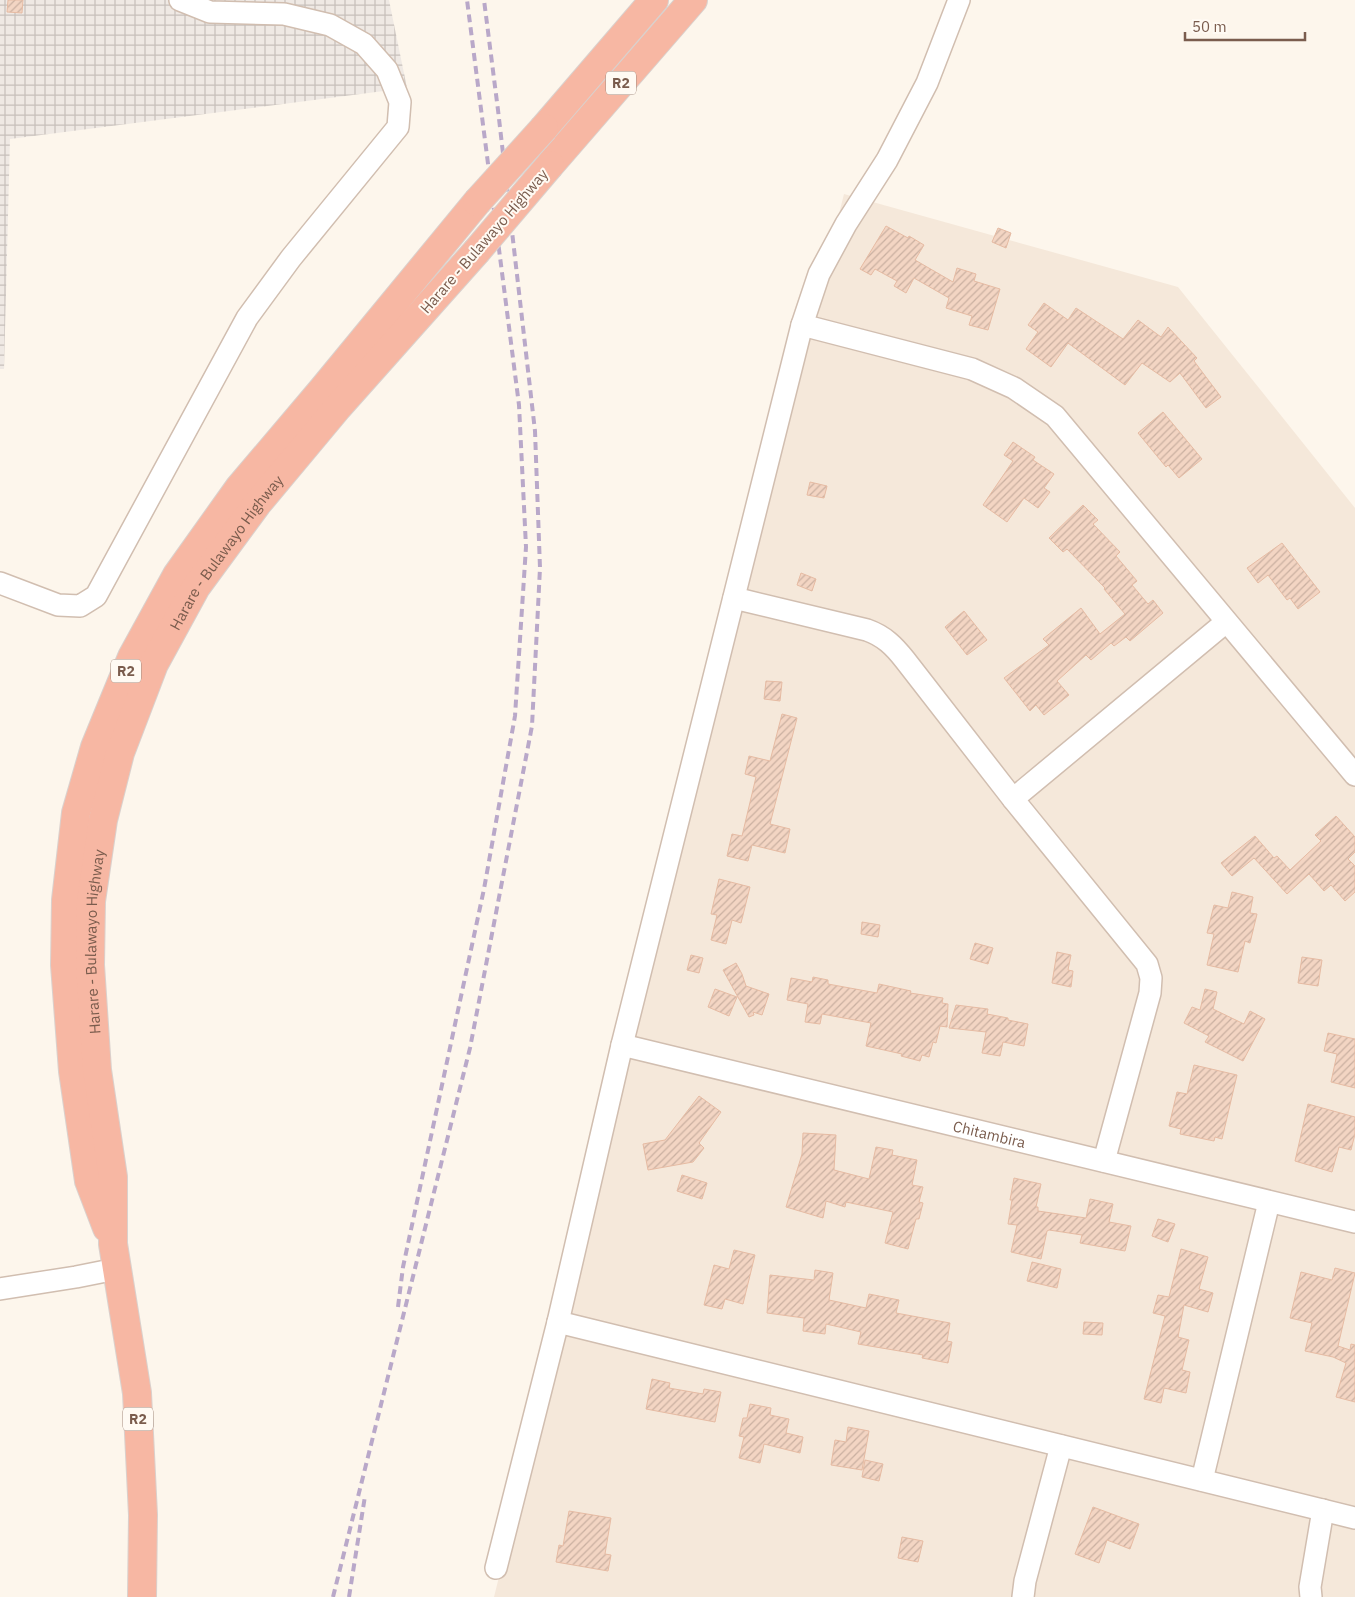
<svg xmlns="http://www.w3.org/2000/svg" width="1355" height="1597" font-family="'IBM Plex Sans',sans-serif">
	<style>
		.residential { fill: #f5e8da }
		.industrial { fill: url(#industrial-grid) }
		.building { fill: url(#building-hatch); stroke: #e6bba3 }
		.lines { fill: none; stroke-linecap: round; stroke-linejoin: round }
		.minor-casing { stroke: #d1beb0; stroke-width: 24 }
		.highway-casing { stroke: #dad1cd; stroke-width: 30 }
		.minor { stroke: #fff; stroke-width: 21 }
		.highway { stroke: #f7b7a3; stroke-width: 28 }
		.rail { stroke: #b9a8c9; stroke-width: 4; stroke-dasharray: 8 5; stroke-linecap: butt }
		.highway-bridge-casing { stroke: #dad1cd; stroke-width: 30; stroke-linecap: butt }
		.highway-bridge { stroke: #f7b7a3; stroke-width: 28 }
		.labels { text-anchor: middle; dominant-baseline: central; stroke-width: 4; stroke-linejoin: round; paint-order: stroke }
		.shield { fill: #fffaf3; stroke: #a28b7f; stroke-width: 1 }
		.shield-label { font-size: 14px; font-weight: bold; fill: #7a5c4d }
		.street-label { font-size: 15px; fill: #7a5c4d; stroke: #fffaf3 }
	</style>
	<defs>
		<pattern id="industrial-grid" width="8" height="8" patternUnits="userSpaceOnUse" patternTransform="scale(1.25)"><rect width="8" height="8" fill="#efe9e4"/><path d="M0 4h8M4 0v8" fill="none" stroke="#c7c0bb"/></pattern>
		<pattern id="building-hatch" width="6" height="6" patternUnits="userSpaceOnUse" patternTransform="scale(1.25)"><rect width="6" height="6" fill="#f3d5c3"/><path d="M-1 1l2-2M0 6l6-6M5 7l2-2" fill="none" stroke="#cab0a1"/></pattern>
	</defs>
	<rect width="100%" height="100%" fill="#fdf6ec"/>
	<polygon class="residential" points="844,194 1178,287 1355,508 1355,1597 494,1597"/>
	<polygon class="industrial" points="0,0 389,0 407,88 10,139 4,369 0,369"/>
	<g class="building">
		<polygon points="8,0 23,0 22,13 7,12"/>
		<polygon points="886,226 908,238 909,236 924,245 915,260 953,282 957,268 976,274 974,281 1000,289 988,330 969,325 972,316 946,308 949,298 914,278 906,293 894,286 897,281 875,269 871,275 860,269"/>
		<polygon points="998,228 1011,233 1006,248 992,242"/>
		<polygon points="1044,303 1068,320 1076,308 1123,339 1138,320 1161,337 1168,327 1197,358 1194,361 1221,397 1206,408 1180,373 1170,382 1142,363 1125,385 1068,343 1051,367 1026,349 1038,332 1028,325"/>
		<polygon points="1163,412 1202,459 1179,478 1168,465 1166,467 1138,433"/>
		<polygon points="1013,442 1035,457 1033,460 1054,474 1044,488 1050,492 1038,508 1024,498 1007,522 983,505 1013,461 1004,455"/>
		<polygon points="810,482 827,486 824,498 807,495"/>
		<polygon points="1083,505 1098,520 1093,524 1120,552 1116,556 1137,581 1132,585 1148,604 1153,600 1163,613 1130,641 1126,637 1114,646 1111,643 1091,660 1086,655 1057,681 1069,695 1044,715 1036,705 1030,711 1004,678 1049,645 1043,639 1081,608 1100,634 1125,614 1104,589 1105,588 1067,549 1063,552 1049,538"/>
		<polygon points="1282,543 1320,592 1298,609 1290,598 1287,600 1268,575 1258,583 1247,568"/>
		<polygon points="801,573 816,579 812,591 797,585"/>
		<polygon points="964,611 987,640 967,655 945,627"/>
		<polygon points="766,681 782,682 780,701 764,699"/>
		<polygon points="782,714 797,718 770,824 790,829 785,853 752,845 748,861 727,856 732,834 742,836 756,777 745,774 749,756 770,761"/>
		<polygon points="1336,816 1355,837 1355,852 1348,859 1355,866 1355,892 1345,901 1331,885 1324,891 1309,874 1287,894 1254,858 1232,876 1221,863 1255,836 1274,858 1277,856 1290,870 1321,841 1315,835"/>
		<polygon points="719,879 750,887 741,923 732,920 726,944 711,940 717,915 711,914"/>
		<polygon points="1232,892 1253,897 1250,913 1257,914 1250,943 1245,941 1238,972 1207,965 1214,934 1207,933 1214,905 1228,908"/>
		<polygon points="862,922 880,925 878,937 861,934"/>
		<polygon points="975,943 993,948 988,964 970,959"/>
		<polygon points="1057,952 1071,955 1068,970 1073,971 1071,987 1052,983"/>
		<polygon points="691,955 703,958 699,973 687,970"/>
		<polygon points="1302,957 1322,960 1318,986 1298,983"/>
		<polygon points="736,963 742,974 746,986 769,994 762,1015 753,1012 754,1015 749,1017 723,970"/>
		<polygon points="813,977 828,980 828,984 877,993 879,984 911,991 910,993 943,998 942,1003 948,1004 947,1027 940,1026 936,1043 933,1042 929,1057 922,1055 920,1061 901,1056 902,1054 866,1046 871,1023 822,1014 820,1024 805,1022 808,1004 787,1000 791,978 812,982"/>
		<polygon points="715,989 737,997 729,1016 708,1007"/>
		<polygon points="1205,989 1217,992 1213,1009 1244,1024 1250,1011 1265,1019 1243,1061 1205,1042 1209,1036 1184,1023 1192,1007 1200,1010"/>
		<polygon points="956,1005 988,1009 987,1014 1008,1018 1008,1020 1028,1024 1024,1046 1003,1042 1000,1056 982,1053 986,1032 949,1028"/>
		<polygon points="1328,1033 1355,1039 1355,1088 1331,1082 1337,1054 1324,1051"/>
		<polygon points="1194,1065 1237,1075 1222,1139 1215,1137 1214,1141 1180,1134 1181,1129 1169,1126 1177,1092 1187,1094"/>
		<polygon points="699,1096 721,1112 699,1143 704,1148 693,1162 648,1170 643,1144 665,1140"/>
		<polygon points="1308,1104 1355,1117 1355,1134 1351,1150 1339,1147 1332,1172 1295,1161"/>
		<polygon points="803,1133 836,1135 834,1170 869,1179 876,1147 893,1150 892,1155 917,1160 912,1185 923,1187 919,1202 923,1203 919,1219 916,1219 908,1249 885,1243 893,1212 846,1202 845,1207 826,1201 823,1218 786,1207 802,1154"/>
		<polygon points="682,1175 707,1183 702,1199 677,1191"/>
		<polygon points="1014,1178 1041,1184 1036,1207 1038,1207 1038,1211 1086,1218 1090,1199 1113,1204 1109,1222 1131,1226 1125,1251 1080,1243 1082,1235 1049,1230 1047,1231 1041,1259 1011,1252 1017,1225 1008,1224 1012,1200 1010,1200"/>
		<polygon points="1158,1219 1175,1224 1168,1242 1152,1236"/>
		<polygon points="1181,1249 1208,1257 1199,1289 1213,1293 1208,1312 1184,1305 1178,1337 1189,1340 1182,1370 1190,1372 1186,1393 1164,1388 1161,1403 1144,1399 1165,1316 1153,1313 1158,1295 1169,1297"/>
		<polygon points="734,1250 755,1255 743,1304 725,1299 722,1309 704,1305 714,1265 729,1269"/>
		<polygon points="1032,1262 1061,1269 1057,1288 1027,1281"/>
		<polygon points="1335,1268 1355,1273 1338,1346 1350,1350 1351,1344 1355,1345 1355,1402 1336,1397 1346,1363 1333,1357 1305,1351 1312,1323 1290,1318 1301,1272 1332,1280"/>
		<polygon points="815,1270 833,1273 829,1300 866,1308 869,1294 899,1300 896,1313 950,1323 947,1341 952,1342 948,1363 922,1358 923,1355 858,1344 861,1332 826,1324 825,1334 803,1331 804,1318 767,1313 770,1275 814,1280"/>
		<polygon points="1084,1322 1103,1323 1102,1335 1083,1334"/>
		<polygon points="652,1379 670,1383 669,1388 703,1394 704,1389 721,1392 715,1422 646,1409"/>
		<polygon points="750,1404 771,1408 770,1415 789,1419 786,1433 803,1437 800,1453 764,1444 760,1463 739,1458 744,1437 739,1436 743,1418 747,1418"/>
		<polygon points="848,1427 869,1431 862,1470 831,1465 835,1440 846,1442"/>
		<polygon points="865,1460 883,1464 879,1481 862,1477"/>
		<polygon points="1093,1507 1139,1524 1130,1549 1107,1540 1099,1563 1075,1554"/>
		<polygon points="569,1511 611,1518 605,1554 611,1555 608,1571 556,1562 559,1545 563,1546"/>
		<polygon points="902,1537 923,1541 918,1562 898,1558"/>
	</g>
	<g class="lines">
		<g class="minor-casing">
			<g id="minor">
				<polyline points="802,325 972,369 1014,388 1055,416 1355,775"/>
				<polyline points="0,583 58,605 80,606 96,596 247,318 291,258 398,127 400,102 387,70 364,44 330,25 284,14 210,12 180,0"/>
				<path d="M734,598l133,32c17,6 27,16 38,30l108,139 134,165 4,14 -1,15 -46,168"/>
				<polyline points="1013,799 1226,622"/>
				<path id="s1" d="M622,1045l733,177"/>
				<polyline points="0,1289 76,1277 116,1269"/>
				<polyline points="558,1322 1355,1518"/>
				<polyline points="1202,1480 1269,1202"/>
				<polyline points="496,1568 558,1322 622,1045 802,325 819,274 846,224 887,160 927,83 959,0"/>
				<polyline points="1023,1597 1025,1581 1061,1446"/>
				<polyline points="1311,1597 1310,1587 1323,1510"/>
			</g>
		</g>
		<g class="highway-casing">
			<g id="highway">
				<polyline points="544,128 654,0"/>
				<polyline points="550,165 693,0"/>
				<polyline points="107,1228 89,1181 73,1071 65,965 66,900 76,813 95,747 132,657 177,575 239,488 323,389 477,202"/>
				<path id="s2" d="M142,1597l1,-82 -6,-122 -24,-149v-67l-16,-107 -7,-105 1,-64 12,-81 17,-67 34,-89 42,-77 61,-83 81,-97 138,-155"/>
			</g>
		</g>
		<use href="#minor" class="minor"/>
		<use href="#highway" class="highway"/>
		<g class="rail">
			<polyline points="398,1307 403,1267 484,889 515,716 526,547 519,405 467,0"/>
			<polyline points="333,1597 470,1048 532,726 540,568 535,431 498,110 484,0"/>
			<polyline points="349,1597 365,1496"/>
		</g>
		<g class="highway-bridge-casing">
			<g id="highway-bridge">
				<polyline points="477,202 544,128"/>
				<polyline points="476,252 550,165"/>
			</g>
		</g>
		<use href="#highway-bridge" class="highway-bridge"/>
	</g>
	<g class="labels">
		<g class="shield">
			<rect x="606" y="71.5" width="30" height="23" rx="4"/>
			<rect x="111" y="659.5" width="30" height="23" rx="4"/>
			<rect x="123" y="1407.5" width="30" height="23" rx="4"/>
		</g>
		<g class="shield-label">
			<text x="621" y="83">R2</text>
			<text x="126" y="671">R2</text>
			<text x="138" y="1419">R2</text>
		</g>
		<g class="street-label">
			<text transform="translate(484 241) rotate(-49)">Harare - Bulawayo Highway</text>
			<text stroke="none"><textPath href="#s2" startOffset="1079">Harare - Bulawayo Highway</textPath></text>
			<text stroke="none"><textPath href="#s2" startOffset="659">Harare - Bulawayo Highway</textPath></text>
			<text stroke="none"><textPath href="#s1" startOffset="378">Chitambira</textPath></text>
		</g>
	</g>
	<path d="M1185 32v8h120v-8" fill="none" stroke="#7a5c4d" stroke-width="2.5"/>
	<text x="1192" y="32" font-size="15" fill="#7a5c4d" stroke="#fffaf3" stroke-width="4" paint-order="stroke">50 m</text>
</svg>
